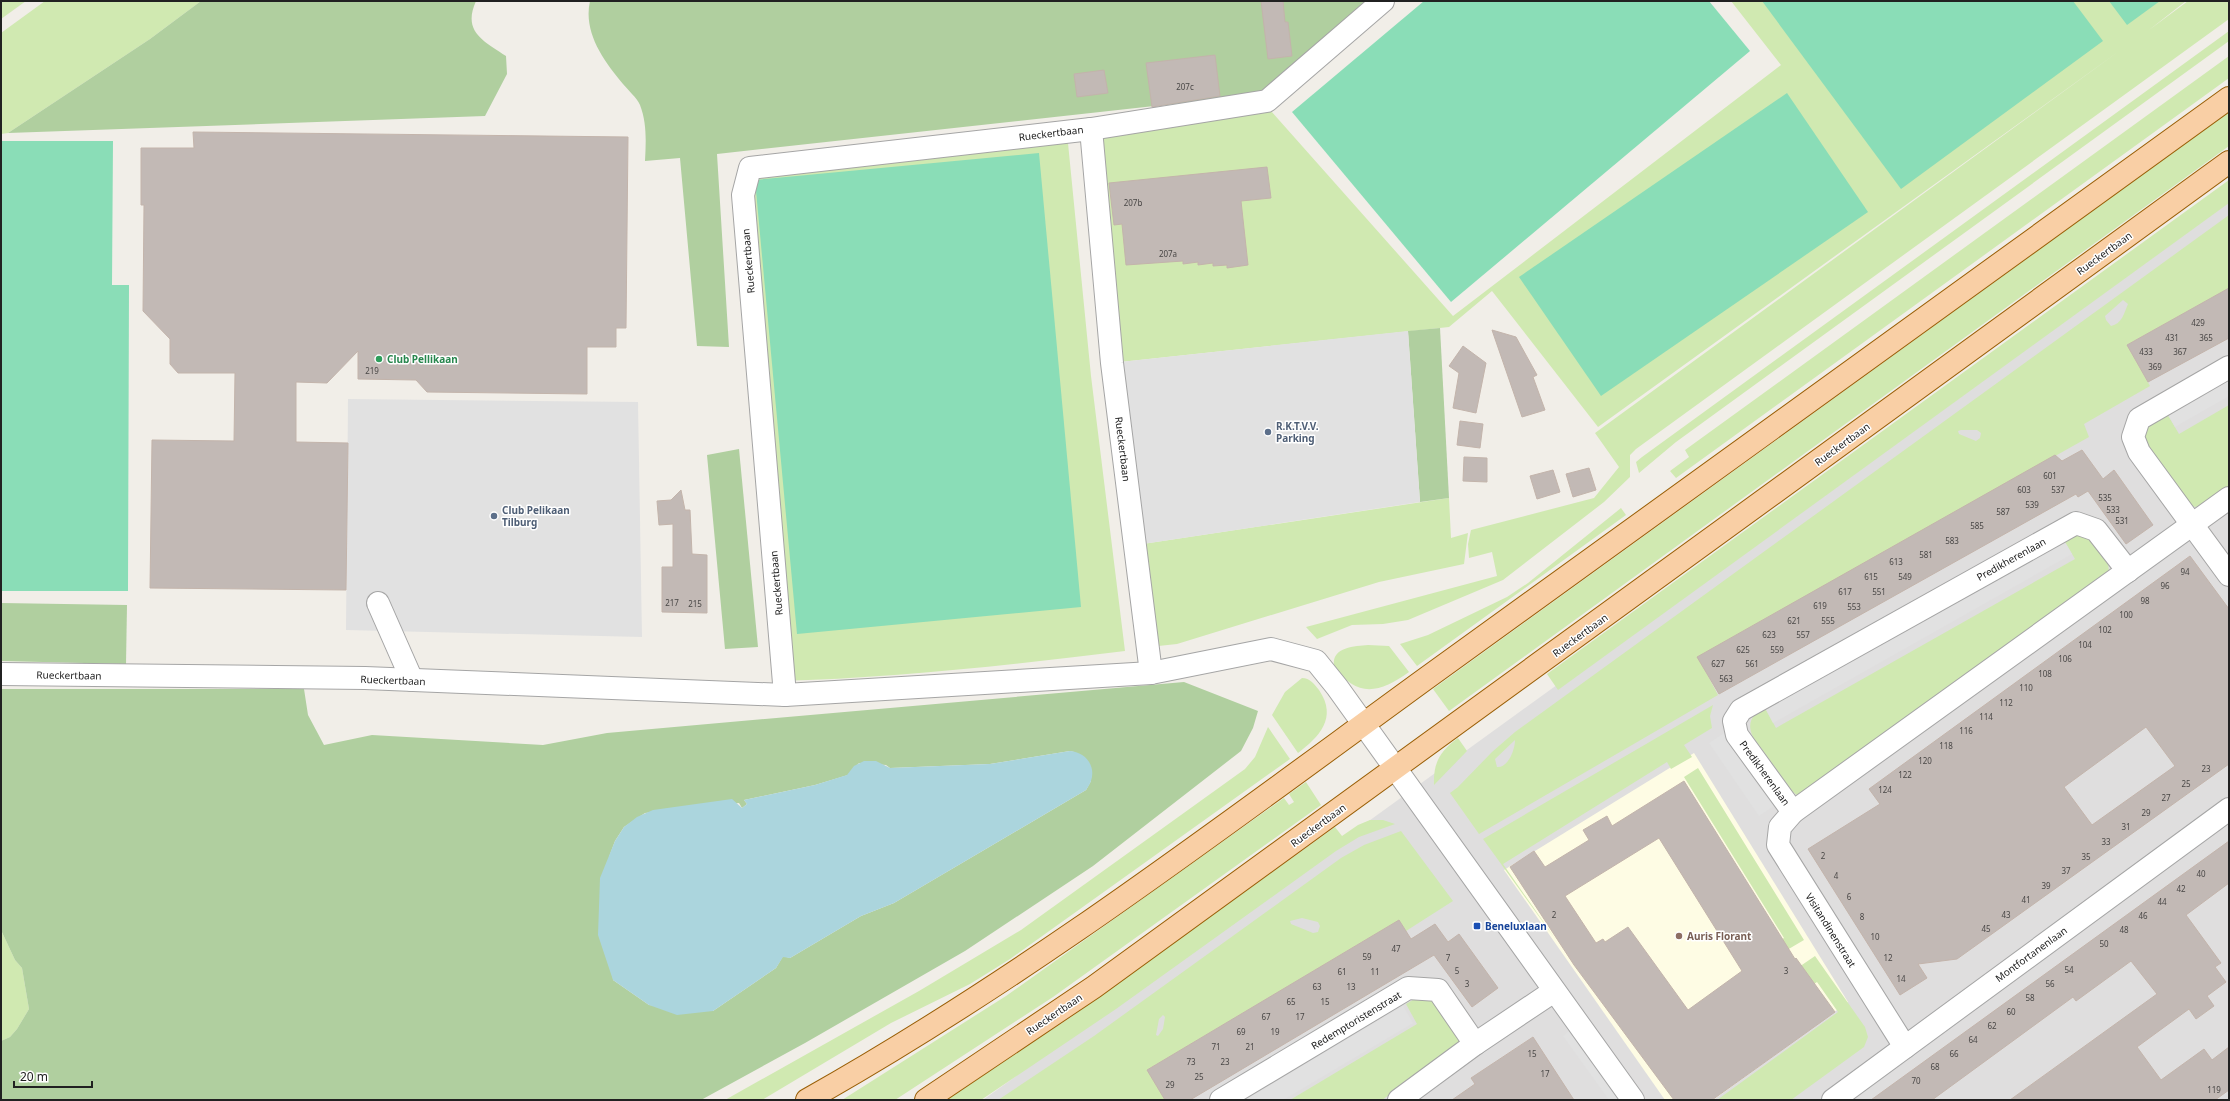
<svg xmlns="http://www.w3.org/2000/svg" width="2230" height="1101" font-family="'Noto Sans',sans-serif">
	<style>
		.residential { fill: #dfdede }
		.education { fill: #fefce4 }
		.grass { fill: #d0e9b1; fill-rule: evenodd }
		.forest { fill: #b0cf9f; fill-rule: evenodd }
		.pitch { fill: #8addb7 }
		.parking { fill: #e1e1e1 }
		.water { fill: #abd5dd }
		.building { fill: #c2b9b5; stroke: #c3b4ab; fill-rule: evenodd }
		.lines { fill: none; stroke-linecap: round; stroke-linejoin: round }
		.minor-casing { stroke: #a5a5a5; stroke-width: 24 }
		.major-casing { stroke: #995e05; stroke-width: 24 }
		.minor { stroke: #fff; stroke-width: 22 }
		.major { stroke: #f9cfa5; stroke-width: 22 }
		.leisure-dot { fill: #2e9e5b; stroke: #fff; stroke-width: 1.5 }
		.service-dot { fill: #5c6f8a; stroke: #fff; stroke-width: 1.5 }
		.transit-dot { fill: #1a4fb4; stroke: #fff; stroke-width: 1.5 }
		.education-dot { fill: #8d6e63; stroke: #fff; stroke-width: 1.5 }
		.labels { text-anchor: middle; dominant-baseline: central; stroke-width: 3; stroke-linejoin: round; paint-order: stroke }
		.number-label { font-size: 8px; fill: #494746 }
		.street-label { font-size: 10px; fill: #212121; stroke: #fff }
		.leisure-label { font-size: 10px; font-weight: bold; fill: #27864d; stroke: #fff; text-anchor: start }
		.service-label { font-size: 10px; font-weight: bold; fill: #4e5e75; stroke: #fff; text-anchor: start }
		.transit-label { font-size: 10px; font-weight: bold; fill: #164399; stroke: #fff; text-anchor: start }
		.education-label { font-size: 10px; font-weight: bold; fill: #785e54; stroke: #fff; text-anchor: start }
	</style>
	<rect width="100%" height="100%" fill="#f1eee8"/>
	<polygon class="residential" points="2229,199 2229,1100 983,1100"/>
	<polygon class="education" points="1694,753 1848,1002 1713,1100 1665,1100 1504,870"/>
	<g class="grass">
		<polygon points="1,1 26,1 1,19"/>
		<polygon points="45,1 201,1 150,39 8,133 1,134 1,33"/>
		<polygon points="1731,1 2186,1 2149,30 2188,1 2229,1 2229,19 1636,449 1630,455 1630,477 1604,502 1503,580 1408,620 1383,624 1352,625 1317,639 1306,627 1497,576 1492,552 1469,558 1468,544 1471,530 1594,498 1619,467 1595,433 2122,49 1598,427 1492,291 1449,327 1111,363 1090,130 1271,111 1453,316 1781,65"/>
		<polygon points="2229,31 2229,41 1676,442 1639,473 1636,462 1642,457"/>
		<polygon points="2229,56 2229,78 1676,478 1670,471 1689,457 1685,450"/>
		<polygon points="2229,112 2229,146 1449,711 1433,689"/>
		<path d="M1067,133l24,243 34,275c-115,14 -231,27 -347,30l-41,-508z"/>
		<polygon points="2229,180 2229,203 1558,690 1547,674"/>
		<path d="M2229,215v73l-102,57 23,41 -66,38 5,13 -391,220 20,38 -239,139 -29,-41 8,-6 34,-35 23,-20zM2123,300l5,4c-4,9 -6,20 -17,22l-5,-6 -1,-4zM1961,430h16l4,3 -1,5 -4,3 -17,-7 -1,-3zM1515,740c0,10 -7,28 -18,27l-2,-8z"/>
		<path d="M2229,405v81c-9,7 -26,25 -37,20l-45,-61 -2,-5 -1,-11 21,-19 14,24z"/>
		<polygon points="1449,498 1451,538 1468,533 1464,564 1379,582 1177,644 1149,647 1136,545"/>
		<polygon points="1621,508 1626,515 1417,666 1400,644 1428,635 1507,597 1528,583"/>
		<path d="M2070,533l18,4 20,26 1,9 -311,224 -5,-4 -40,-55c-7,-15 0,-22 11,-31l12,22 299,-169 -13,-22z"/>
		<path d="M1368,645l21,1 20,26c-29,21 -53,27 -75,-7 -2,-18 21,-19 34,-20z"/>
		<path d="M1302,678c8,0 12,6 17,12 19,28 0,47 -21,63l-26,-38 13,-23z"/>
		<polygon points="1713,705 1710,716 1712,728 1684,745 1692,757 1671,769 1667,762 1503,864 1556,940 1483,839"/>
		<polygon points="1268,727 1290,759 1010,959 970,984 891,1023 762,1100 725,1100 919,991 1021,930 1245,769 1255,757"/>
		<path d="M1458,738l9,13 -33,34c-1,-22 6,-34 24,-47z"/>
		<polygon points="1698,768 1804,940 1787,950 1781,940 1784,938 1684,777"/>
		<polygon points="1306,782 1321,805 1053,997 895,1100 842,1100 1006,996 1284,798 1289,805 1294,802 1289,794"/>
		<polygon points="1370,820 1383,820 1395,824 1359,837 1336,851 1116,1009 981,1100 946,1100 1071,1017 1335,827 1342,836 1358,825"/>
		<path d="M1401,831l52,70 -47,30 -7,-11 -252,150 18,30h-167l96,-64 247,-178 23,-13zM1302,918l16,4 2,4 -2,6 -5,1 -22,-9 -1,-3zM1163,1015l2,2 -2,12 -5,7 -2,-1 3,-16z"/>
		<polygon points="1,930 15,960 22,968 29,1009 17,1029 10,1037 1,1041"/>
		<polygon points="1815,956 1865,1027 1868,1037 1864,1047 1791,1100 1717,1100 1838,1012 1817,982 1810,987 1796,969"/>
		<polygon points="1416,998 1430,999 1434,1002 1460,1041 1456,1047 1382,1100 1290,1100 1417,1024 1406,1004"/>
	</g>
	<g class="forest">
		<path d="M201,1h275c-14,31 8,40 30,55l1,18 -22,42 -477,17 142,-94z"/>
		<path d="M590,1h779l-106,93 -546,60 12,193 -32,-1 -17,-188 -35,3c1,-19 2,-38 -5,-56 -3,-7 -12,-15 -17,-21 -20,-24 -40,-52 -33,-83z"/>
		<polygon points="1440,328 1449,498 1420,502 1408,331"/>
		<polygon points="739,449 758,647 725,649 707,455"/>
		<polygon points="1,603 127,605 126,664 1,661"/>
		<path d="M1184,682l74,29 -5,17 -12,23 -148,115 -128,85 -160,92 -104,57h-700v-59l9,-4 7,-8 12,-20 -7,-41 -7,-8 -14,-30v-241h303l4,26 16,30 48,-10 171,10 64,-12zM1070,751l4,1 17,29 -5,9 -192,113 -33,13 -71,42 -7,-2 -7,12 -63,43 -64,-6 -36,-25 -4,-123 6,-16 9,-14 21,-14 94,-10 3,5 5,-4 -3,-4 71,-15 33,-10 11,-12 27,2 4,3 100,-4z"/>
	</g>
	<g class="pitch">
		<polygon points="1424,1 1709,1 1750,51 1451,302 1292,112"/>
		<polygon points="1762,1 2073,1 2103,41 1901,189"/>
		<polygon points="2109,1 2160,1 2127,25"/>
		<polygon points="1787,93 1868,212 1601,396 1519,277"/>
		<polygon points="1,141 113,141 112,285 129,285 128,591 1,591"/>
		<polygon points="1039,153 1081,607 797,634 755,180"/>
	</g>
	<g class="parking">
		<polygon points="1408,331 1420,502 1136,545 1111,363"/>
		<polygon points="2229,374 2229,396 2175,427 2165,410"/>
		<polygon points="348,399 638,402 642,637 346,630"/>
		<polygon points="2062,537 2072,554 1773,723 1764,706"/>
		<polygon points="1727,731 1777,804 1759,816 1709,743"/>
		<polygon points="1403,1006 1413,1023 1283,1100 1245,1100"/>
		<polygon points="1569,1031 1619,1100 1609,1100 1563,1036"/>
	</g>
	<path class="water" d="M1070,751c21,2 29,23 16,39l-192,113 -33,13 -71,42 -7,-1 -7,11 -63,43 -36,4 -28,-10 -36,-25 -15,-45 2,-57 15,-37 9,-14 13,-10 16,-7 79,-11 10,9 5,-4 -3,-4 71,-15 32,-10 7,-9 10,-5h12l14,7 100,-4z"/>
	<g class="building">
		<polygon points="1261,1 1283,1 1285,22 1288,22 1292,56 1268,59"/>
		<polygon points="1215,55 1220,96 1152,107 1146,63"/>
		<polygon points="1104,70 1108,93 1077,97 1074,74"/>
		<polygon points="193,132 628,137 626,328 616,328 616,347 587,347 587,394 427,392 416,380 358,379 358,351 327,383 296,382 296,442 348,443 346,590 150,588 152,440 234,441 235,373 178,373 170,364 170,339 143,311 144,205 141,205 141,148 194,148"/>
		<polygon points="1267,167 1271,198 1241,201 1248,265 1227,268 1227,265 1213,266 1213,263 1198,265 1198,262 1183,264 1183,261 1126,265 1122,224 1114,225 1109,183"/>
		<polygon points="2229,288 2229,338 2148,382 2127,345"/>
		<polygon points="1492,330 1516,337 1537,375 1533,377 1545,410 1522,417"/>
		<polygon points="1463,346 1486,363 1476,413 1453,408 1459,373 1449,366"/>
		<polygon points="1460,421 1483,424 1480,448 1457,445"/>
		<polygon points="2082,450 2103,479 2114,470 2153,525 2126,544 2088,491 2078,497 2076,494 1719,694 1697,657 2055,455 2062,461"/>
		<polygon points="1464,457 1487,458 1487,482 1463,481"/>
		<polygon points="1589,468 1596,490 1573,497 1566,474"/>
		<polygon points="1553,470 1560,492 1537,499 1530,476"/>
		<polygon points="681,490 685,510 690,510 692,554 707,555 707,613 662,612 662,567 673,567 673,524 659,525 657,501 671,500"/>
		<path d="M2190,556l39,53v155l-272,195 -39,5 9,14 -27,17 -92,-146 72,-45 -11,-15zM2146,727l29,39 -83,59 -28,-38z"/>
		<path d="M1684,781l111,178 1,-1 39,54 -123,88h-38l-100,-135 -64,-98 24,-16 11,16 44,-27 -6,-10 24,-14 5,10zM1659,838l83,133 -54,39 -60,-83 -23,15 -2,-3 -7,4 -31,-47z"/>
		<polygon points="2229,841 2229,883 2186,915 2221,963 2215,967 2226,982 2207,996 2214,1006 2196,1019 2189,1009 2137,1047 2161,1080 2204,1049 2212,1060 2229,1047 2229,1090 2215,1100 2010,1100 2157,994 2131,961 2076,1001 2073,997 1932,1100 1871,1100"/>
		<polygon points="1399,920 1411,939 1435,924 1448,942 1459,934 1498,988 1472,1007 1434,955 1190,1100 1165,1100 1147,1070"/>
		<polygon points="1533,1037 1574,1100 1452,1100 1475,1084 1471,1078"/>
	</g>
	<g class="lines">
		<g class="minor-casing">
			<g id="minor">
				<polyline points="1091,129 1112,363 1151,673"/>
				<polyline points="2229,367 2139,419 2133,437 2139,452 2229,575"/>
				<polyline points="378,603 412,680"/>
				<polyline points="1,674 365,678 785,695 1151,673 1271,649 1316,661 1337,687 1633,1100"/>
				<polyline points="785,695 743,195 750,168 1091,129 1267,101 1383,1"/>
				<polyline points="1793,812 1737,735 1734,721 1741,710 2076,523 2096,530 2128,571"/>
				<polyline points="1905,1047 1778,845 1780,827 1793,812 2229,498"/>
				<polyline points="1221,1100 1408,988 1438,990 1475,1044"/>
				<polyline points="1399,1100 1475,1044 1554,991"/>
				<polyline points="1833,1100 2229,809"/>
			</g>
		</g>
		<g class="major-casing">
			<g id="major">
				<path d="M807,1100c219,-123 419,-276 621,-423 267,-194 533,-388 801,-579"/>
				<polyline points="926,1100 1094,987 2229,162"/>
			</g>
		</g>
		<use href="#minor" class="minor"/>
		<use href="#major" class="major"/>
	</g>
	<circle class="leisure-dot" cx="379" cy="359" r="4"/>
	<g class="service-dot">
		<circle cx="1268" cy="432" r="4"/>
		<circle cx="494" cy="516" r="4"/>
	</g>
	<rect class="transit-dot" x="1473" y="922" width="8" height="8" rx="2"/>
	<circle class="education-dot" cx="1679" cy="936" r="4"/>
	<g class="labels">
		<g class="number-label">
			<text x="1185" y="86">207c</text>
			<text x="1133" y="202">207b</text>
			<text x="1168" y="253">207a</text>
			<text x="2198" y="322">429</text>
			<text x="2172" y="337">431</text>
			<text x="2206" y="337">365</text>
			<text x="2146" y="351">433</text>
			<text x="2180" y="351">367</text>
			<text x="2155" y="366">369</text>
			<text x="372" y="370">219</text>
			<text x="2050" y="475">601</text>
			<text x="2024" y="489">603</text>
			<text x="2058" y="489">537</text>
			<text x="2105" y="497">535</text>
			<text x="2032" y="504">539</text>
			<text x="2113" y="509">533</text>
			<text x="2003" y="511">587</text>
			<text x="2122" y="520">531</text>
			<text x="1977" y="525">585</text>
			<text x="1952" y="540">583</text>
			<text x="1926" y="554">581</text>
			<text x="1896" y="561">613</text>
			<text x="2185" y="571">94</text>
			<text x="1871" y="576">615</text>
			<text x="1905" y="576">549</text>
			<text x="2165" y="585">96</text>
			<text x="1845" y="591">617</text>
			<text x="1879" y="591">551</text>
			<text x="2145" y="600">98</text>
			<text x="672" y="602">217</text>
			<text x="695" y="603">215</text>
			<text x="1820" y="605">619</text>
			<text x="1854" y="606">553</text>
			<text x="2126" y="614">100</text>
			<text x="1794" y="620">621</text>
			<text x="1828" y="620">555</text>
			<text x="2105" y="629">102</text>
			<text x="1769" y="634">623</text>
			<text x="1803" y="634">557</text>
			<text x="2085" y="644">104</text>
			<text x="1743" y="649">625</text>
			<text x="1777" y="649">559</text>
			<text x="2065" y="658">106</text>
			<text x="1718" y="663">627</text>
			<text x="1752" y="663">561</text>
			<text x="2045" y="673">108</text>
			<text x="1726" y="678">563</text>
			<text x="2026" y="687">110</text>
			<text x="2006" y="702">112</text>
			<text x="1986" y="716">114</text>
			<text x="1966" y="730">116</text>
			<text x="1946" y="745">118</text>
			<text x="1925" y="760">120</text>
			<text x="2206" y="768">23</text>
			<text x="1905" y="774">122</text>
			<text x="2186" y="783">25</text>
			<text x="1885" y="789">124</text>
			<text x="2166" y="797">27</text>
			<text x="2146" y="812">29</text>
			<text x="2126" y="826">31</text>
			<text x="2106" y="841">33</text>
			<text x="1823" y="855">2</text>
			<text x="2086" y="856">35</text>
			<text x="2066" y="870">37</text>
			<text x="2201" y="873">40</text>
			<text x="1836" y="875">4</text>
			<text x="2046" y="885">39</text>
			<text x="2181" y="888">42</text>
			<text x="1849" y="896">6</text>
			<text x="2026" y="899">41</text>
			<text x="2162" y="901">44</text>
			<text x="1554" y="914">2</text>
			<text x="2006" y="914">43</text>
			<text x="2143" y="915">46</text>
			<text x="1862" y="916">8</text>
			<text x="1986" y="928">45</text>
			<text x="2124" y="929">48</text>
			<text x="1875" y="936">10</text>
			<text x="2104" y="943">50</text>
			<text x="1396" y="948">47</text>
			<text x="1367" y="956">59</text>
			<text x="1448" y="957">7</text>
			<text x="1888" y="957">12</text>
			<text x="2069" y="969">54</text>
			<text x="1457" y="970">5</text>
			<text x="1786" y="970">3</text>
			<text x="1342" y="971">61</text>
			<text x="1375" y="971">11</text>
			<text x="1901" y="978">14</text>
			<text x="1467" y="983">3</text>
			<text x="2050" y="983">56</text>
			<text x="1317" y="986">63</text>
			<text x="1351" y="986">13</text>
			<text x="2030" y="997">58</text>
			<text x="1291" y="1001">65</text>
			<text x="1325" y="1001">15</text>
			<text x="2011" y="1011">60</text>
			<text x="1266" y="1016">67</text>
			<text x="1300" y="1016">17</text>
			<text x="1992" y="1025">62</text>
			<text x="1241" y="1031">69</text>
			<text x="1275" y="1031">19</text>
			<text x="1973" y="1039">64</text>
			<text x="1216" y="1046">71</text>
			<text x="1250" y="1046">21</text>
			<text x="1532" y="1053">15</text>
			<text x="1954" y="1053">66</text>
			<text x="1191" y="1061">73</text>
			<text x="1225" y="1061">23</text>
			<text x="1935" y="1066">68</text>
			<text x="1545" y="1073">17</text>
			<text x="1199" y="1076">25</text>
			<text x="1916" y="1080">70</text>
			<text x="1170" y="1084">29</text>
			<text x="2214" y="1089">119</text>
		</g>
		<g class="street-label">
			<text transform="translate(1051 133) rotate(-7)">Rueckertbaan</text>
			<text transform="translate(2104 253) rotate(-36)">Rueckertbaan</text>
			<text transform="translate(748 261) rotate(-95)">Rueckertbaan</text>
			<text transform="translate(1842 444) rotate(-36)">Rueckertbaan</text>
			<text transform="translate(1123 449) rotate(83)">Rueckertbaan</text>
			<text transform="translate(2011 559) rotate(-29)">Predikherenlaan</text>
			<text transform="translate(776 583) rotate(-95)">Rueckertbaan</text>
			<text transform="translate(1580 635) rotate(-36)">Rueckertbaan</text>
			<text transform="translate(69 675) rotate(1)">Rueckertbaan</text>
			<text transform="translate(393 680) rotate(2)">Rueckertbaan</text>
			<text transform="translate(1765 773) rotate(54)">Predikherenlaan</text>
			<text transform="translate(1318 825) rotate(-36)">Rueckertbaan</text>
			<text transform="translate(1831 930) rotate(58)">Visitandinenstraat</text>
			<text transform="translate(2031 954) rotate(-36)">Montfortanenlaan</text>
			<text transform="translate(1054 1014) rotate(-34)">Rueckertbaan</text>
			<text transform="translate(1356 1020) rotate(-31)">Redemptoristenstraat</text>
		</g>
		<g class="leisure-label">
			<text x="387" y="359">Club Pellikaan</text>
		</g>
		<g class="service-label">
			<text x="1276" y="426">R.K.T.V.V.<tspan x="1276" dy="12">Parking</tspan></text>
			<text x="502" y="510">Club Pelikaan<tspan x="502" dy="12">Tilburg</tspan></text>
		</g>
		<g class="transit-label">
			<text x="1485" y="926">Beneluxlaan</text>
		</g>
		<g class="education-label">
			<text x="1687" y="936">Auris Florant</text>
		</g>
	</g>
	<rect width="2230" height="1101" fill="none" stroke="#212121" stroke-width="4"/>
	<path d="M14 1081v6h78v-6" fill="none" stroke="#212121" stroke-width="2"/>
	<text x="20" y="1081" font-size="12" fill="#212121" stroke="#ffffff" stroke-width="3" paint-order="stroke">20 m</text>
</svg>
